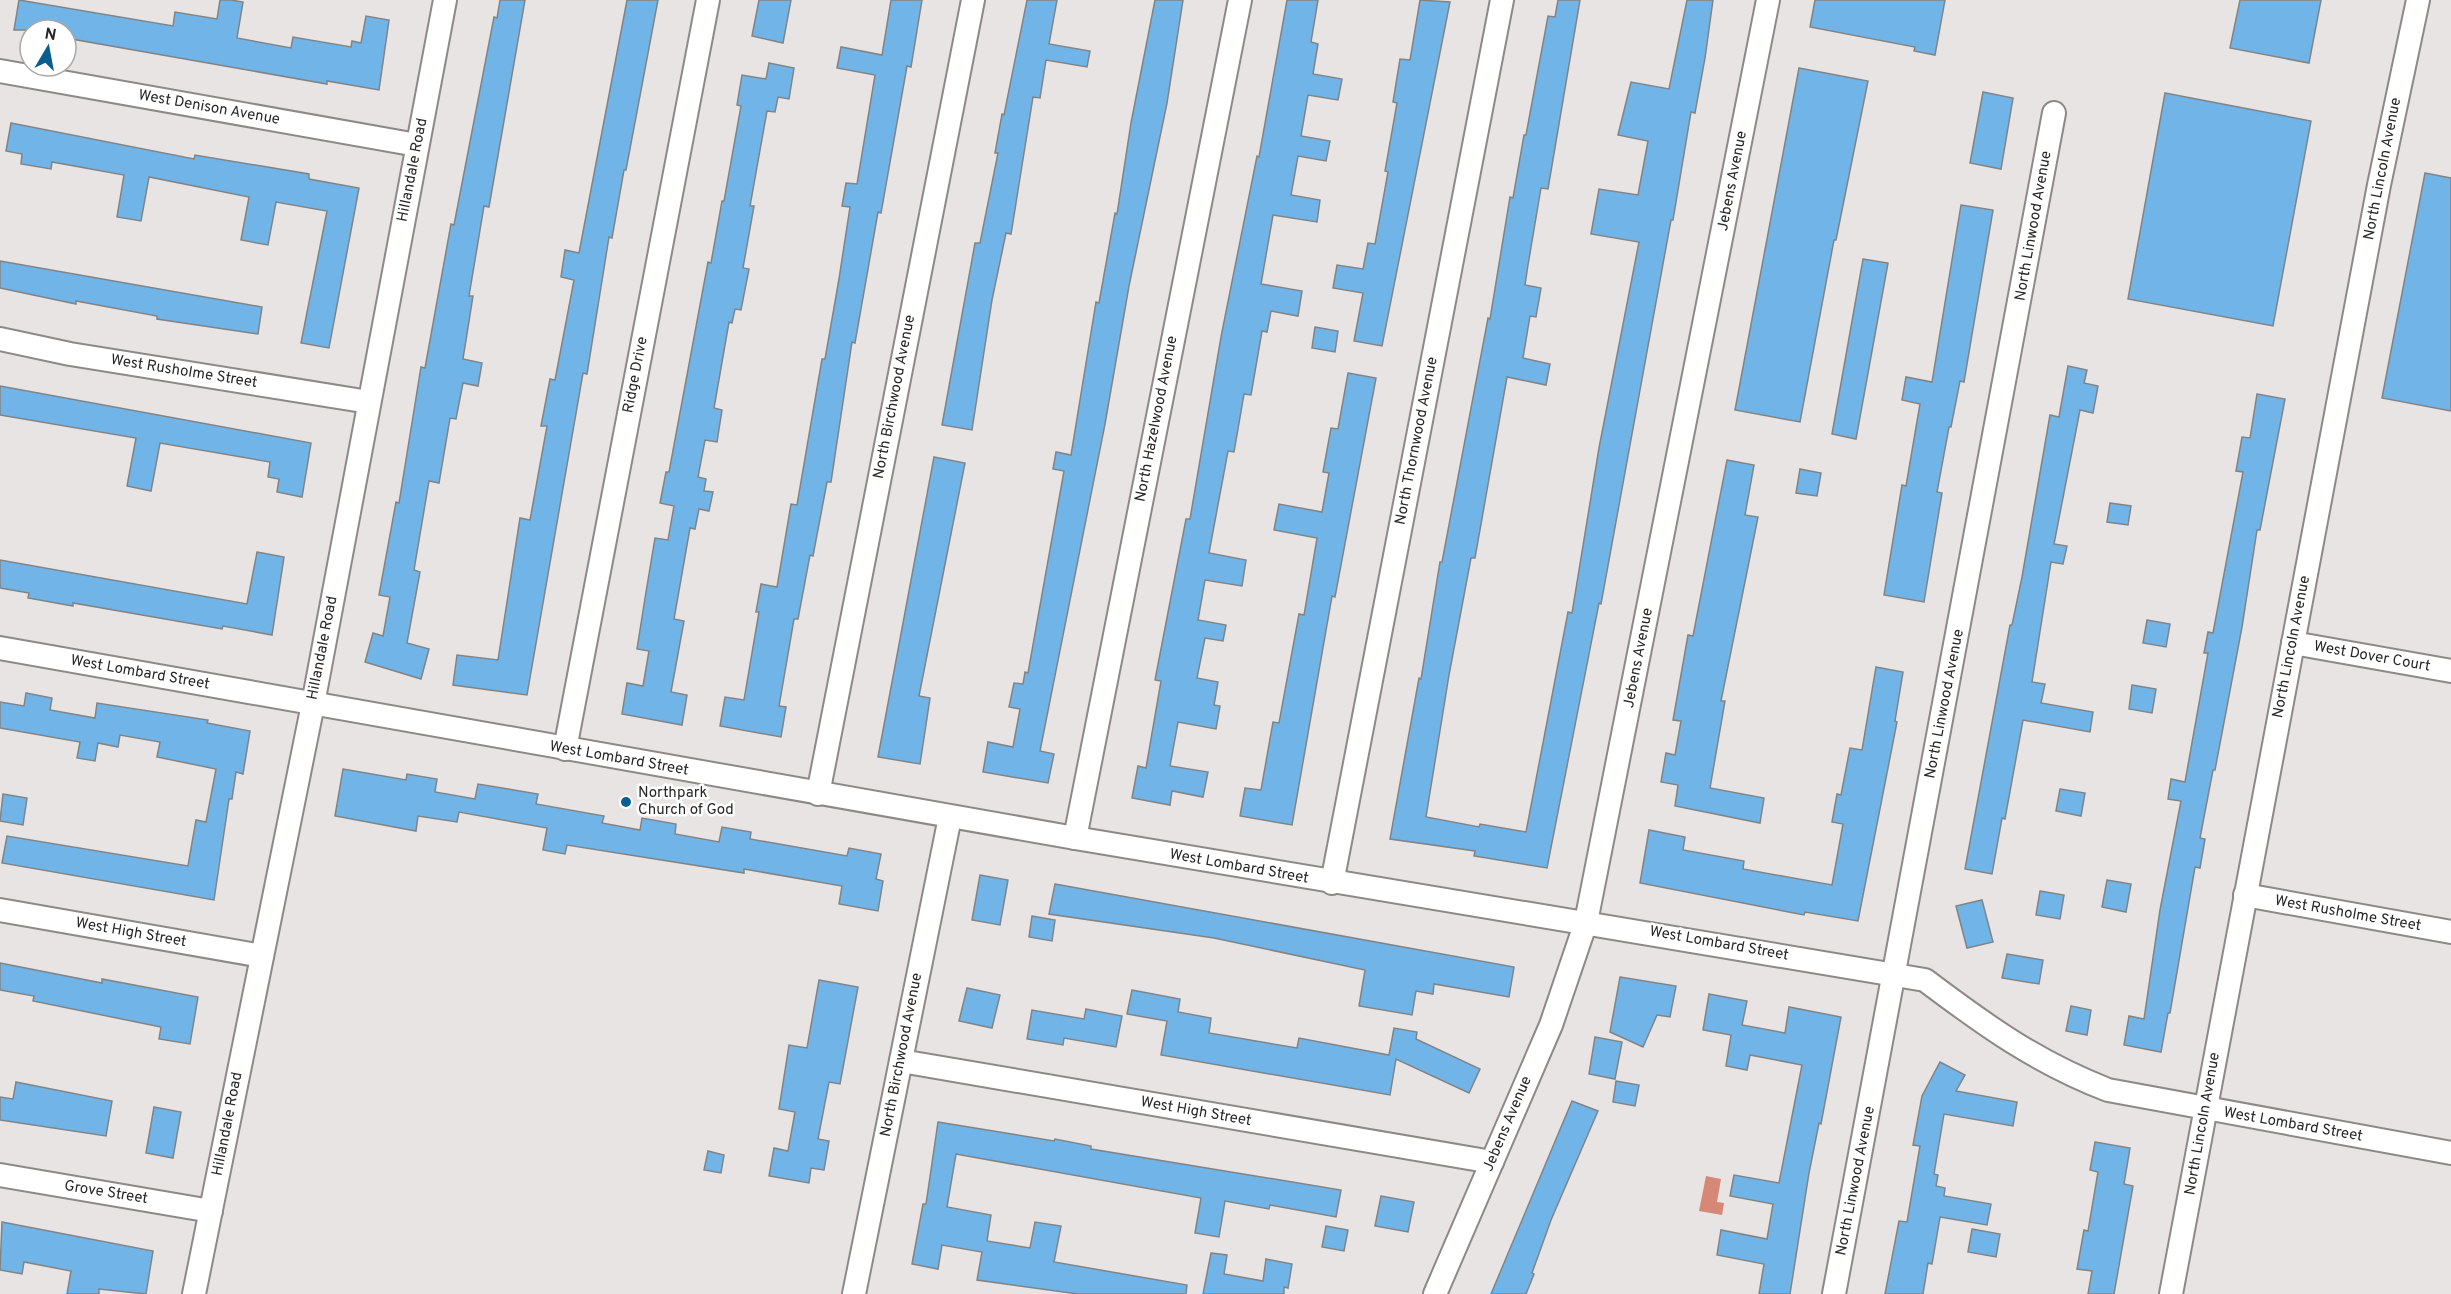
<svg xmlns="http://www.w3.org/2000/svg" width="2451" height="1294" font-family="Overpass,sans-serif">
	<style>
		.water { fill: #d68776 }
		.building { fill: #71b4e7; stroke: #818486; stroke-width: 1.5 }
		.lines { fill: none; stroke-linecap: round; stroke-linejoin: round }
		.minor-casing { stroke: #8d8988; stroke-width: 26 }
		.minor { stroke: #fff; stroke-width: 22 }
		.poi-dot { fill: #085e90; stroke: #fff; stroke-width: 2 }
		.labels { text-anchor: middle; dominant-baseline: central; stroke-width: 5; stroke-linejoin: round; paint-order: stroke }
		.street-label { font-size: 15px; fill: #282727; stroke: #fff }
		.poi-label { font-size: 15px; fill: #282727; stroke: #fff; text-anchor: start }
	</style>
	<rect width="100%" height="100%" fill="#e8e4e3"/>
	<polygon class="water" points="1706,1176 1721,1179 1717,1202 1724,1203 1722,1215 1699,1211"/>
	<g class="building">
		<polygon points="19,0 173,26 175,12 217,19 220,0 231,0 243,2 237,38 291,48 293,37 351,47 352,41 361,43 366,16 389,20 379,90 327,81 327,84 66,38 66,30 14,30"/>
		<polygon points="500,0 525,0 489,207 484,206 469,296 473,296 463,359 482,363 478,386 463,383 456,419 450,418 439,483 429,481 414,570 420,572 407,643 429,649 421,679 365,662 373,633 383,636 390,597 379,595 396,502 399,503 421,367 425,368 451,224 454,225 494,17 497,18"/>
		<polygon points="627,0 658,0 626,170 624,170 612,238 609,237 587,374 583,373 527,695 453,685 457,655 498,660 520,518 530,520 547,426 541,426 550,379 555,380 574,280 561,277 565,250 579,253"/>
		<polygon points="759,0 791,0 783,43 752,36"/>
		<polygon points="891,0 922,0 911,67 907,66 881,213 878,212 855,343 852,342 831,482 827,482 813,556 810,555 798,619 794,619 779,706 786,707 781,737 720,726 725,697 744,700 759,612 756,612 761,584 777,587 791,504 797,505 822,359 825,359 839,279 850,207 842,206 846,183 857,184 875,75 837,68 841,47 882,55"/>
		<polygon points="1027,0 1057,0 1049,44 1090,51 1087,67 1046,60 1040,98 1033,97 1011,234 1006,233 992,300 972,430 942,425 975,243 980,243 998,153 995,153 1002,114 1004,115"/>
		<polygon points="1155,0 1183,0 1167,103 1129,286 1105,424 1040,751 1054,754 1048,783 983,772 988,742 1013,747 1020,709 1009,707 1014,683 1023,684 1025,672 1028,673 1064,471 1053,469 1056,452 1071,455 1096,302 1099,303 1115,213 1117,214 1131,123"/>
		<polygon points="1287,0 1318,0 1311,42 1318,44 1313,74 1342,79 1338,100 1308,95 1301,136 1330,141 1326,161 1298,156 1291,195 1320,200 1317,222 1273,215 1261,284 1302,291 1298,316 1271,311 1267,332 1262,331 1251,395 1244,394 1234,452 1228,451 1209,553 1246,560 1242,586 1205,580 1198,620 1226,625 1223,641 1205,638 1197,678 1218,682 1214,705 1220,706 1216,729 1178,722 1170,766 1208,772 1203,797 1172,791 1170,805 1132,798 1138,766 1146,768 1161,681 1155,680 1186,519 1190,519 1221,337 1257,156 1259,157"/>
		<polygon points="1420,0 1450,2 1382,346 1354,341 1363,293 1333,288 1337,265 1363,269 1368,243 1375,244 1388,172 1385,171 1397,103 1393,102 1400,59 1410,60"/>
		<polygon points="1558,0 1580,0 1548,189 1541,188 1528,265 1525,285 1541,288 1536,317 1530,316 1523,358 1550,364 1546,385 1507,377 1475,558 1471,558 1449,675 1426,817 1479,827 1480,824 1526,832 1568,612 1572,613 1599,448 1639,242 1591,234 1599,189 1638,195 1648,141 1618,135 1631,82 1669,89 1687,0 1713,0 1705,58 1695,113 1691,112 1673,220 1671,220 1601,604 1599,603 1547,868 1474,856 1475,851 1390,839 1419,678 1421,679 1440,562 1442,562 1488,318 1490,319 1510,197 1513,198 1524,135 1526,135 1548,16 1555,17"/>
		<polygon points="1815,0 1945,0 1935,55 1914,51 1915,47 1810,27"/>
		<polygon points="2240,0 2321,0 2309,63 2230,48"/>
		<polygon points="769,63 794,68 789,99 778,97 775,112 767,111 750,206 754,206 743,268 749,269 741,310 735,309 732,323 729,322 714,408 722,410 717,442 705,440 698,477 706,479 704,491 713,492 709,511 699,509 695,529 690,528 674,619 684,621 671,692 687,695 682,725 622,714 627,683 643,686 649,651 637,649 646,592 655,538 668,540 674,506 660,503 666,472 669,472 708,262 711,263 722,201 724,201 741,106 737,105 742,75 766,79"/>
		<polygon points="1799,68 1868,81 1836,240 1834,240 1800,422 1735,410"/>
		<polygon points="1983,92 2013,98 2001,169 1970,163"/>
		<polygon points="2165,93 2311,121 2273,326 2128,299"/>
		<polygon points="11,123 194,159 195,155 309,174 309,179 359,188 329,348 301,343 327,211 276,202 268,245 241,240 249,197 149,177 141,221 117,217 124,175 52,162 51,169 21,164 22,154 6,151"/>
		<polygon points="2425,173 2451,178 2451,411 2382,398"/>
		<polygon points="1961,205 1993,210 1964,382 1960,381 1951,427 1949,427 1937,492 1942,493 1924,602 1884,595 1902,485 1906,486 1920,404 1902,400 1906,377 1932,382"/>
		<polygon points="1863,259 1888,263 1856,439 1832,434"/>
		<polygon points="0,261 262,307 258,334 157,319 157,316 76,301 76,304 0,288"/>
		<polygon points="1315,327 1338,331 1335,352 1312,348"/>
		<polygon points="2068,366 2087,370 2084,383 2098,386 2093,413 2080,410 2054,544 2067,546 2063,564 2051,562 2032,682 2045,684 2041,703 2093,712 2090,732 2023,720 2005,819 2002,818 1992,874 1965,869 2010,625 2012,625 2022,577 2050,415 2059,417"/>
		<polygon points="1348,373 1376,378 1335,597 1332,596 1292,825 1240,816 1245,788 1261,790 1273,722 1279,723 1299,614 1304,615 1317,538 1274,530 1279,504 1322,512 1329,473 1323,472 1331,428 1338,429"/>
		<polygon points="0,386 311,443 302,497 277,492 279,479 268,477 270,462 160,443 151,491 127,486 136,438 0,415"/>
		<polygon points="2257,394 2285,399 2260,530 2257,530 2242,627 2215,770 2213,770 2200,838 2205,839 2200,868 2195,867 2170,1013 2168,1013 2161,1052 2124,1045 2129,1016 2144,1019 2160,910 2181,801 2168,799 2171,779 2185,782 2208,653 2204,653 2208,632 2213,633 2243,472 2236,471 2242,437 2250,438"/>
		<polygon points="934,457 965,463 919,696 930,698 920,764 878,757"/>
		<polygon points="1727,460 1754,465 1745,515 1758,517 1721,701 1725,701 1710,788 1764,798 1760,823 1675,806 1678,785 1661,782 1666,753 1675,755 1681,721 1673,720 1688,635 1693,636"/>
		<polygon points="1800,469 1821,473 1817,496 1796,493"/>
		<polygon points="2110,503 2131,506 2128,525 2107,522"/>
		<polygon points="257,552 284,557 272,635 223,626 222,629 73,603 73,606 28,598 29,593 0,588 0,560 247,604"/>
		<polygon points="2147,620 2170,624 2166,647 2143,643"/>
		<polygon points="1876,667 1903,672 1895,721 1897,722 1858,921 1805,912 1804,915 1640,883 1649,830 1685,837 1683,850 1744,861 1743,869 1832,885 1843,824 1832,822 1837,794 1841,795 1850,748 1862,750"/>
		<polygon points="2132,685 2156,689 2152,713 2129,709"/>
		<polygon points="26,693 52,698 50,710 95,718 97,703 208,720 207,723 250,731 243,774 236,772 232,799 229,799 214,900 2,863 7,836 188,866 196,820 206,822 216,769 157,757 160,742 120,735 118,747 98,743 95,761 77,758 80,742 0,728 0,702 24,706"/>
		<polygon points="343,769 406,780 407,774 437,779 435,792 475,799 478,784 538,794 536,804 604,816 602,823 640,830 642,818 676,824 675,834 719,842 722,827 751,832 750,839 847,856 849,848 881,854 876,879 883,881 878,911 839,904 842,886 744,869 744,873 567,845 565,854 543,850 547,828 459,812 457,822 418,816 416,831 335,816"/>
		<polygon points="2060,789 2085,793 2081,816 2056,811"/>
		<polygon points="3,794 27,798 23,825 0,821"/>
		<polygon points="980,875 1008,880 1000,925 972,920"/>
		<polygon points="2107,880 2131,884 2126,912 2102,907"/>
		<polygon points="1055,884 1514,967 1509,997 1434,984 1433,994 1416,991 1412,1015 1359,1006 1365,970 1214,938 1049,914"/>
		<polygon points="2040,891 2064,895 2060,919 2036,915"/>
		<polygon points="1982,900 1993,942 1967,948 1956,906"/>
		<polygon points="1032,916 1055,920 1052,941 1029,937"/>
		<polygon points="2007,954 2043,960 2039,984 2002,978"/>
		<polygon points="0,963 102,983 102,979 198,997 190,1044 159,1039 161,1027 33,1001 34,996 0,990"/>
		<polygon points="1620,977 1676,986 1670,1017 1657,1015 1643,1047 1610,1032"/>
		<polygon points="819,980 858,987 840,1084 829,1082 818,1139 829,1141 824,1170 811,1168 809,1183 769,1176 774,1148 788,1151 795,1112 779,1109 789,1045 807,1048"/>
		<polygon points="967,988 1000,995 992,1028 959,1021"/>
		<polygon points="1132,990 1180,999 1178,1012 1211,1018 1209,1033 1297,1048 1299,1038 1389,1055 1394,1028 1417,1032 1416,1039 1480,1069 1469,1093 1396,1059 1390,1095 1161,1055 1167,1021 1127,1014"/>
		<polygon points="1709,994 1747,1001 1742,1025 1785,1033 1789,1007 1841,1017 1821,1124 1819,1123 1809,1173 1790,1294 1759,1294 1764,1264 1717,1255 1721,1230 1767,1239 1773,1204 1730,1196 1734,1175 1779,1183 1802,1065 1750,1055 1747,1070 1726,1066 1731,1035 1703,1030"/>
		<polygon points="2071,1006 2091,1010 2087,1035 2066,1031"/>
		<polygon points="1086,1009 1122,1016 1116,1047 1064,1038 1063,1045 1027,1039 1032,1010 1084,1019"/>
		<polygon points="1595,1037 1622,1042 1615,1079 1589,1074"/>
		<polygon points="1940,1062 1965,1075 1956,1091 2017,1102 2013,1126 1944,1114 1934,1174 1938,1175 1936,1186 1945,1188 1944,1196 1991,1204 1987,1225 1940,1217 1932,1264 1928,1263 1923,1294 1885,1294 1899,1221 1907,1222 1920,1146 1913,1145 1922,1096"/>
		<polygon points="1616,1081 1639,1085 1635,1106 1613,1102"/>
		<polygon points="16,1082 112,1101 106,1136 0,1120 0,1097 13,1099"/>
		<polygon points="1572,1101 1598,1111 1551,1220 1532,1273 1534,1274 1526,1294 1491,1294"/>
		<polygon points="154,1107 181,1112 173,1158 146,1153"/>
		<polygon points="938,1122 1054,1141 1055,1139 1091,1146 1091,1149 1341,1190 1336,1217 1270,1205 1269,1209 1225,1201 1219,1237 1195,1233 1201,1198 956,1154 947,1207 991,1215 987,1241 1030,1248 1035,1222 1061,1226 1054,1262 1187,1285 1186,1294 1078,1294 977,1280 982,1252 942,1245 938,1269 912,1264 923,1204 926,1204"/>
		<polygon points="2095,1142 2130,1148 2124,1184 2133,1186 2114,1294 2088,1294 2092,1271 2077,1269 2084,1230 2088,1231 2098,1172 2090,1170"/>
		<polygon points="708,1151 724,1155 721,1173 704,1170"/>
		<polygon points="1381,1196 1414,1202 1408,1232 1375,1226"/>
		<polygon points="2,1222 153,1251 146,1294 99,1289 99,1294 67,1294 71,1271 24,1262 22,1274 0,1270"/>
		<polygon points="1326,1226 1348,1230 1344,1251 1322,1247"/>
		<polygon points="1972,1229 2000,1234 1996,1257 1968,1252"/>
		<polygon points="1211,1253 1227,1255 1224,1274 1263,1281 1266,1259 1292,1264 1288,1288 1284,1287 1284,1294 1203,1294"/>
	</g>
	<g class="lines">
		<g class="minor-casing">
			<g id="minor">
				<polyline points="0,71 417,145"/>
				<polyline points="0,339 70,354 369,402"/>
				<polyline points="2293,643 2451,671"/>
				<path d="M0,648l1075,190 850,142c61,46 111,82 183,110l343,63"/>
				<polyline points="565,749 708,0"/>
				<polyline points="818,794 973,0"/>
				<polyline points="1075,838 1240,0"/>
				<polyline points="1332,883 1502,0"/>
				<polyline points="2245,895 2451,932"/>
				<polyline points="0,910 262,956"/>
				<polyline points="901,1061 1492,1162"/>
				<polyline points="0,1175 211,1211"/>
				<polyline points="194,1294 313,704 445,0"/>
				<polyline points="854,1294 950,817"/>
				<polyline points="1435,1294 1551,1025 1586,922 1768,0"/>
				<polyline points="1834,1294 2054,113"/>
				<polyline points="2171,1294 2379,185 2418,0"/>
			</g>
		</g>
		<use href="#minor" class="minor"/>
	</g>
	<circle class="poi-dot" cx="626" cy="802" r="6"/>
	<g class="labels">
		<g class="street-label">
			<text transform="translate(209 108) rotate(10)">West Denison Avenue</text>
			<text transform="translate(2383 169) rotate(-79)">North Lincoln Avenue</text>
			<text transform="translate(413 170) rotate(-79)">Hillandale Road</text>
			<text transform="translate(1733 181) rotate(-79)">Jebens Avenue</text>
			<text transform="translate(2034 226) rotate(-80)">North Linwood Avenue</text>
			<text transform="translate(184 372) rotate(9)">West Rusholme Street</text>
			<text transform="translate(636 375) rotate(-79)">Ridge Drive</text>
			<text transform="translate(895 397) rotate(-79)">North Birchwood Avenue</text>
			<text transform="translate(1157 419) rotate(-79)">North Hazelwood Avenue</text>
			<text transform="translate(1417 441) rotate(-79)">North Thornwood Avenue</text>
			<text transform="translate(2292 647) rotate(-79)">North Lincoln Avenue</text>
			<text transform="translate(323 648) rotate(-79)">Hillandale Road</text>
			<text transform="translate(2372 657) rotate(10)">West Dover Court</text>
			<text transform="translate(1639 658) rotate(-79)">Jebens Avenue</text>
			<text transform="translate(140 673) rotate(10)">West Lombard Street</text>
			<text transform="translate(1945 704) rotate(-79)">North Linwood Avenue</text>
			<text transform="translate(619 759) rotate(10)">West Lombard Street</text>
			<text transform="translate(1239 867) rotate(10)">West Lombard Street</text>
			<text transform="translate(2348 914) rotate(10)">West Rusholme Street</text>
			<text transform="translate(131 933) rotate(10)">West High Street</text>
			<text transform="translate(1719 944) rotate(10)">West Lombard Street</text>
			<text transform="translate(902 1055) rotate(-79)">North Birchwood Avenue</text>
			<text transform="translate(1196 1112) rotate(10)">West High Street</text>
			<text transform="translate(228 1124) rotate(-79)">Hillandale Road</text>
			<text transform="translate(1508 1124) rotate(-67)">Jebens Avenue</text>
			<text transform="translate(2203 1124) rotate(-80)">North Lincoln Avenue</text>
			<text transform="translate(2293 1125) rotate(10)">West Lombard Street</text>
			<text transform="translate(1856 1181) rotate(-79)">North Linwood Avenue</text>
			<text transform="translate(106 1193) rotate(9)">Grove Street</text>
		</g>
		<g class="poi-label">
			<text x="638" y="793">Northpark<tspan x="638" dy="17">Church of God</tspan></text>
		</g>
	</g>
	<g transform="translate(48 48) rotate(10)"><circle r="28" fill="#ffffff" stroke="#a9a9a9" stroke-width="1.5"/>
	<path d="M0-4.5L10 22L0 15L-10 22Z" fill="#085e90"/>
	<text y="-9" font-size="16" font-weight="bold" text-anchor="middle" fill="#282727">N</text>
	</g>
</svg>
